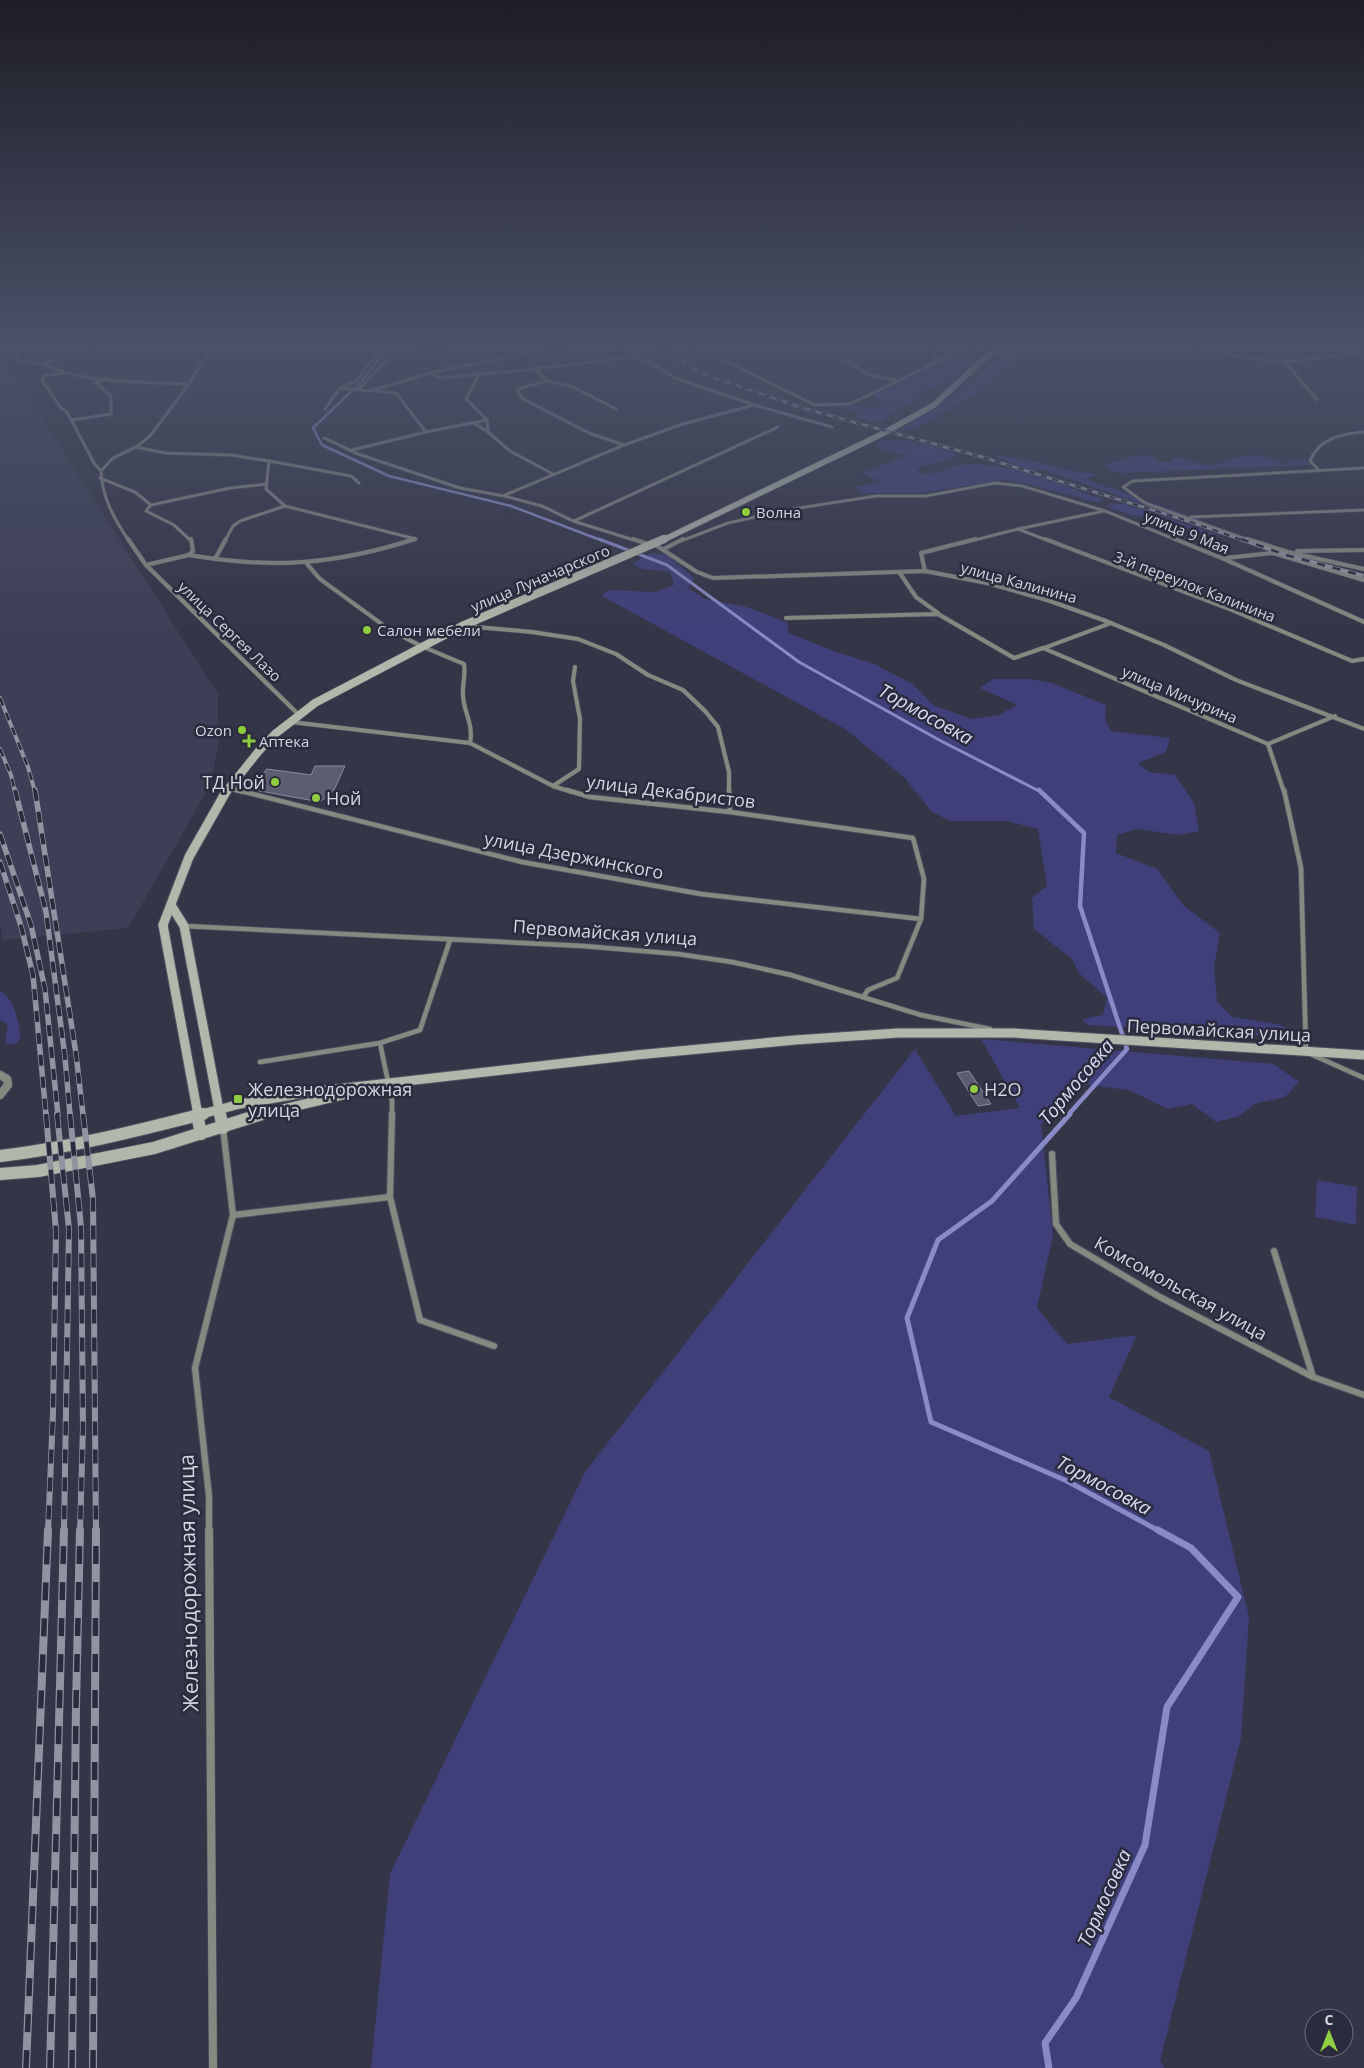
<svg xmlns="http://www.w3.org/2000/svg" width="1364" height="2068" font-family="'Open Sans',sans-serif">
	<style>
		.built { fill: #3d3f56 }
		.green { fill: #3f407a }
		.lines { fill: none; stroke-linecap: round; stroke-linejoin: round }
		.stream-far4 { stroke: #888bc7; stroke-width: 2.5 }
		.stream-far3 { stroke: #888bc7; stroke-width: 3 }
		.stream-far2 { stroke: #888bc7; stroke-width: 4.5 }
		.stream-far1 { stroke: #888bc7; stroke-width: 5 }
		.stream { stroke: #888bc7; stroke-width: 7 }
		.building { fill: #5b5d70; stroke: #898ca0 }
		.minor-far4-casing { stroke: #515262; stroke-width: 4 }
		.minor-far3-casing { stroke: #515262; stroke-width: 5 }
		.minor-far2-casing { stroke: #515262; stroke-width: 6 }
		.minor-far1-casing { stroke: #515262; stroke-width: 8 }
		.minor-casing { stroke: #515262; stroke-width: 9 }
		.tertiary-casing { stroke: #515262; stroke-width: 10 }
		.secondary-far3-casing { stroke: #515262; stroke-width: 7 }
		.secondary-far2-casing { stroke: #515262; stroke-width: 9 }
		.secondary-far1-casing { stroke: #515262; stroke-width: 11 }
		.secondary-casing { stroke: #515262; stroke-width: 14 }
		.minor-far4 { stroke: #858a81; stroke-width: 2.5 }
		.minor-far3 { stroke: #858a81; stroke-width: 4 }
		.minor-far2 { stroke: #858a81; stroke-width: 4.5 }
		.minor-far1 { stroke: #858a81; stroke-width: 6 }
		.minor { stroke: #858a81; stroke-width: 8 }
		.tertiary { stroke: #858a81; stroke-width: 8 }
		.secondary-far3 { stroke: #b1b8ab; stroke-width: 5.5 }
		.secondary-far2 { stroke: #b1b8ab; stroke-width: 8 }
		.secondary-far1 { stroke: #b1b8ab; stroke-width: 9 }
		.secondary { stroke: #b1b8ab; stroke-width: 12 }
		.rail-far4-casing { stroke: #9293a1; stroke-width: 3 }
		.rail-far3-casing { stroke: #9293a1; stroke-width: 4 }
		.rail-far2-casing { stroke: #9293a1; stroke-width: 5.5 }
		.rail-far1-casing { stroke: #9293a1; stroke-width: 6 }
		.rail-casing { stroke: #9293a1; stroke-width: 8 }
		.rail-far4 { stroke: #2a2b3c; stroke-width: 2; stroke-dasharray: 6; stroke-linecap: butt }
		.rail-far3 { stroke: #2a2b3c; stroke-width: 2.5; stroke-dasharray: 8; stroke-linecap: butt }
		.rail-far2 { stroke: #2a2b3c; stroke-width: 4; stroke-dasharray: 11; stroke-linecap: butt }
		.rail-far1 { stroke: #2a2b3c; stroke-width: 4.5; stroke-dasharray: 14; stroke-linecap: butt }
		.rail { stroke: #2a2b3c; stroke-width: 5.5; stroke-dasharray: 18; stroke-linecap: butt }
		.poi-dot { fill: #90cd40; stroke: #2a2b3c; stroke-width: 2 }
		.labels { text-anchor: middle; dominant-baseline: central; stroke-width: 5; stroke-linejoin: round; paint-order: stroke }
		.far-poi-label { font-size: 15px; fill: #d4d5e0; stroke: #2a2b3c; text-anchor: start }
		.far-street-label { font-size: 15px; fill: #d4d5e0; stroke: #2a2b3c }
		.poi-label { font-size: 18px; fill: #d4d5e0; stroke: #2a2b3c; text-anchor: start }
		.street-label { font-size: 18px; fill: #d4d5e0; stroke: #2a2b3c }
		.water-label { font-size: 19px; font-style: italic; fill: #d9dcf3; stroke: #2a2b3c }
		.near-street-label { font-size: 21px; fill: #d4d5e0; stroke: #2a2b3c }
	</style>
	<rect width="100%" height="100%" fill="#343546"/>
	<polygon class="built" points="0,352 218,694 218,748 210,786 128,928 3,940 0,924"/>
	<g class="green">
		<polygon points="1011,345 1036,345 1017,357 981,392 910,431 901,429 965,388 1000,353"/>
		<polygon points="952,357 961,358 963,361 973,360 940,387 921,390 924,393 879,423 854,417 860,412 840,407 852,404 878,409 881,401 871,395 881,384 903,383 908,377"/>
		<path d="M880,440h27l46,12 3,4 -17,7 -17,3 -6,7c20,4 36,-9 56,-9 45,1 91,22 133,36l-9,2 -69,-18 -25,-4 -81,13h-59l-7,-6 27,-5 -21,-9 46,-17 -30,-9z"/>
		<path d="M996,455c26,4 52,9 77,16 9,3 14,0 23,4l-11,4 119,42 -6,2 -155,-53 -10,1 -35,-13z"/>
		<polygon points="1138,455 1153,456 1158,462 1171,462 1175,457 1205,465 1217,464 1241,456 1259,455 1283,464 1292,460 1306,459 1308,465 1122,473 1111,471 1104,465"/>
		<polygon points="1111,503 1124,504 1219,535 1213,536 1180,526 1170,529 1158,526 1151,519 1128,514 1107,507"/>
		<polygon points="651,553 667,555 694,578 688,588 705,599 746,607 787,622 789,633 831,650 874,664 913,684 933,705 972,719 999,715 1017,705 980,688 993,679 1029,679 1052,683 1106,705 1105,720 1111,731 1170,738 1166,752 1138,763 1149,772 1175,775 1194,803 1199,831 1178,835 1138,829 1117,835 1116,853 1157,869 1183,905 1220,933 1214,967 1217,1002 1232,1017 1278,1024 1291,1030 1286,1037 1088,1025 1082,1019 1103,1015 1107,998 1079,973 1072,959 1034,929 1032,898 1047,886 1038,829 1008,821 950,821 931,811 904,777 845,729 602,596 608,590 655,592 674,585 670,572 643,569 632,564"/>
		<path d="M0,991c15,7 18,31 21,46l-6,8 -10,-2 3,-18 -8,-5z"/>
		<polygon points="981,1039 1274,1064 1299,1082 1285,1097 1254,1104 1240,1116 1216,1122 1192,1104 1168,1109 1129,1090 1079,1084 1041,1125 1053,1235 1037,1308 1067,1344 1137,1335 1109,1397 1209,1451 1249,1617 1241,1738 1160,2061 1165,2068 371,2068 390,1874 585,1472 915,1049 956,1116 1020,1108"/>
		<polygon points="1317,1180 1357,1187 1356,1225 1315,1217"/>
	</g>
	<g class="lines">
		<polyline class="stream-far4" points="389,345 361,382 313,428 322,445 389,476 511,506 603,541"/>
		<polyline class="stream-far3" points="599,539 667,565 799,662 941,741 1041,792"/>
		<polyline class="stream-far2" points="1039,790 1084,833 1080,906 1127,1049 1068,1115"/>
		<polyline class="stream-far1" points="1070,1114 992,1201 938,1240 907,1318 931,1422 1067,1481 1161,1532"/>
		<polyline class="stream" points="1049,2068 1045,2043 1076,1998 1145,1845 1167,1707 1238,1597 1191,1548 1158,1530"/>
	</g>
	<g class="building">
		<polygon points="315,766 345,766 334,790 320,802 249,789 267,769 311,775"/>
		<polygon points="969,1071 991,1104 978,1106 957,1073"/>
	</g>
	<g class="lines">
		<g class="minor-far4-casing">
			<g id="minor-far4">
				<polyline points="622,345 675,378 754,405 832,427"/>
				<polyline points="693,345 815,405 850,404 972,345"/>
				<polyline points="823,345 869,375 896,380"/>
				<polyline points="931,345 938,361"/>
				<polyline points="1196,345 1230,355 1285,362 1364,352"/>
				<polyline points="1345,345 1354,352"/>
				<path d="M90,346l-46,18c40,20 100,18 145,20"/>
				<polyline points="30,347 17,355 18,361 44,364"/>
				<polyline points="1285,362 1317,400"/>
				<polyline points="535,369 547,381 571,386 616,409"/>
				<polyline points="63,373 44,376 42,380 61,408 67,412 94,463 101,471"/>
				<polyline points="430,373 440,378 535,369 638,356"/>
				<polyline points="480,373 466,399 487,420 488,432 510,451 553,474"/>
				<polyline points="547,381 518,389 518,393 525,400 589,433 624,445"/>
				<polyline points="340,388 370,391 430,373 563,345"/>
				<path d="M359,389c14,-15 31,-36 52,-40 11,-2 21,-1 31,-4"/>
				<polyline points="376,391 396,393 426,432"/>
				<polyline points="325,409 340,388 356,381 384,345"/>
				<polyline points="72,420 111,414 111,396 96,383 107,378"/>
				<polyline points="474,423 488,432"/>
				<polyline points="324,438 358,454 460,488 504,496 542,506 573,521 637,541"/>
				<polyline points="136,447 165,453 231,455 269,461 266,489 285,506 416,539"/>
				<polyline points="352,450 426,432 487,420"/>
				<polyline points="269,461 351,476 359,483"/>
				<path d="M1319,470l-9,-9c9,-23 31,-27 54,-29"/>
				<path d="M101,471c1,26 13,48 28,70"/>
				<polyline points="101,471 113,458 136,447 150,436 189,384 213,345"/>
				<polyline points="100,478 135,492 151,505 146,511 174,525 191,541"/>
				<polyline points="505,495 624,445 683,424 754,405"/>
				<polyline points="151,505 230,488 267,484"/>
				<polyline points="1191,517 1364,510"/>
				<polyline points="574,521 778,427"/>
				<polyline points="225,541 233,526 240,521 285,506"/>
				<polyline points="411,541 416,539"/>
				<polyline points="681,541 728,523 786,510 876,496 926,496 995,483 1022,486 1105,511 1179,541"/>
				<polyline points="971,541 1018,529"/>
				<polyline points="1049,541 1018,529 1104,511"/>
				<polyline points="1251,541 1145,503 1123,487 1133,481 1364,468"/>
			</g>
		</g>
		<g class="minor-far3-casing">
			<g id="minor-far3">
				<polyline points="128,539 146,565 298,714"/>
				<polyline points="633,539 651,545"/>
				<polyline points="1045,539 1232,610 1352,661 1364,659"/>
				<polyline points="1175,539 1224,559 1364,622"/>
				<polyline points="1247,539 1288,552 1364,569"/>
				<polyline points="654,544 697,572 713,578 925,571 987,583 1047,600 1106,621 1164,645 1236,680 1364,729"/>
				<polyline points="664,549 683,539"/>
				<polyline points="1297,551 1364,550"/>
				<path d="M189,555c83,14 145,10 226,-16"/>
				<polyline points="1226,558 1273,553 1364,580"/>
				<polyline points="215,559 226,539"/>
				<path d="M307,564l13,15 70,51 31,16 43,18c2,11 -2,21 -1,32 1,17 11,29 7,47"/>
				<polyline points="146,565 189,555 193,551 191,539"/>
				<polyline points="925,571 921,553 976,539"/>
				<polyline points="899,572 916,597 938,613"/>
				<polyline points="786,618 938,614 1014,658 1043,648 1268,744 1284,792"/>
				<polyline points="465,626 532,632 578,639 616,654 648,675 683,690 705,711 718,727 729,772 729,792"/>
				<polyline points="1044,648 1111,623"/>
				<polyline points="291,722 470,743 553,786 572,792"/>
				<polyline points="1268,744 1335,716"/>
				<polyline points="553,786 579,769 580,719 573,681 575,667"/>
				<polyline points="228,788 242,792"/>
			</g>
		</g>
		<g class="minor-far2-casing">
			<g id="minor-far2">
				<polyline points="237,790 522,862 701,894 921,919"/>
				<polyline points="567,790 590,797 730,812 913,838 924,879 921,919 897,978 868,990 863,997"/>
				<polyline points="729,790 730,812"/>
				<polyline points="1284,790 1301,868 1306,1052 1364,1078"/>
				<polyline points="184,926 583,946 678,954 732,962 791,975 921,1015 990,1029"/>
				<polyline points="260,1062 380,1043"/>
				<polyline points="392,1115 392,1101 380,1043 420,1030 450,940"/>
			</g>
		</g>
		<g class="minor-far1-casing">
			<g id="minor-far1">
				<polyline points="392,1114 390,1197 420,1320 494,1346"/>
				<polyline points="1052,1154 1056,1224 1070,1244 1158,1296 1313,1377 1364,1395"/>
				<polyline points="233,1215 390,1197"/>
				<polyline points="1274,1251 1313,1377"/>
				<polyline points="209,1532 209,1496 195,1368 233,1215 223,1128"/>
			</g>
		</g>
		<g class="minor-casing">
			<polyline id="minor" points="209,1530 213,2068"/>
		</g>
		<g class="tertiary-casing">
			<polyline id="tertiary" points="0,1075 7,1079 8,1085 0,1095"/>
		</g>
		<g class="secondary-far3-casing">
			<polyline id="secondary-far3" points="661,541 882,434 934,405 985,358 1003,345"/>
		</g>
		<g class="secondary-far2-casing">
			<polyline id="secondary-far2" points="226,792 258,752 275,734 315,703 462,626 664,539"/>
		</g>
		<g class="secondary-far1-casing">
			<g id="secondary-far1">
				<polyline points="171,905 184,926 220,1115"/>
				<polyline points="163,925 189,857 227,790"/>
				<polyline points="163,925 198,1115"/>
				<polyline points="198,1115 240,1104 310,1092 636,1055 795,1040 898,1033 1013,1033 1364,1055"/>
				<polyline points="258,1115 351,1093"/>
			</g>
		</g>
		<g class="secondary-casing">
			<g id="secondary">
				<polyline points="197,1114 201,1134"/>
				<polyline points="220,1114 223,1128"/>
				<path d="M0,1156c69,-8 136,-25 203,-42"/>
				<polyline points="0,1174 38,1171 154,1148 262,1114"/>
			</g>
		</g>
		<use href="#minor-far4" class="minor-far4"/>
		<use href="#minor-far3" class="minor-far3"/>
		<use href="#minor-far2" class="minor-far2"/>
		<use href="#minor-far1" class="minor-far1"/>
		<use href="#minor" class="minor"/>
		<use href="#tertiary" class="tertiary"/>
		<use href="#secondary-far3" class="secondary-far3"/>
		<use href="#secondary-far2" class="secondary-far2"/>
		<use href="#secondary-far1" class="secondary-far1"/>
		<use href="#secondary" class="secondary"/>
		<g class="rail-far4-casing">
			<polyline id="rail-far4" points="656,345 703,374 806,409 982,457 1188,521 1245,541"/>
		</g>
		<g class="rail-far3-casing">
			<g id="rail-far3">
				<polyline points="1241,539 1286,555 1364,576"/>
				<polyline points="0,698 28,767 35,792"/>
				<polyline points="0,749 11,775 15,792"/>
			</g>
		</g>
		<g class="rail-far2-casing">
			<g id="rail-far2">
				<polyline points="15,790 46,912 65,1057 70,1115"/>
				<polyline points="35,790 76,1054 83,1115"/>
				<polyline points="0,834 31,925 45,989 58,1115"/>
				<polyline points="0,862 21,926 33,975 46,1115"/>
			</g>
		</g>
		<g class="rail-far1-casing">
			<g id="rail-far1">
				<polyline points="46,1114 56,1231 53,1413 48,1532"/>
				<polyline points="57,1114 69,1229 64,1532"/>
				<polyline points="70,1114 81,1227 83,1427 80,1532"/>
				<polyline points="83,1114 93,1199 96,1532"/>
			</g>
		</g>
		<g class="rail-casing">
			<g id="rail">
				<polyline points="26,2068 48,1530"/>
				<polyline points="50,2068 64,1530"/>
				<polyline points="72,2068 76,1705 80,1530"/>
				<polyline points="93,2068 96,1530"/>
			</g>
		</g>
		<use href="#rail-far4" class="rail-far4"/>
		<use href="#rail-far3" class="rail-far3"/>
		<use href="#rail-far2" class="rail-far2"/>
		<use href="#rail-far1" class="rail-far1"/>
		<use href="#rail" class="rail"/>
	</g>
	<linearGradient id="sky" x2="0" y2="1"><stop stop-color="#1d1d26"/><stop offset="0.54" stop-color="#4a5168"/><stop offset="1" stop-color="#4a5168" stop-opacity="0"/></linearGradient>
	<rect width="1364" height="635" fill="url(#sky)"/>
	<g class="poi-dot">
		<circle cx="746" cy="512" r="5"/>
		<circle cx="367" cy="630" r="5"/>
		<circle cx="242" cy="730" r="5"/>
		<path d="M246.5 733.5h5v5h5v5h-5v5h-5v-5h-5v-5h5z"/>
		<circle cx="275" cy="782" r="5"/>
		<circle cx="316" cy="798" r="5"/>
		<circle cx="974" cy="1089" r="5"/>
		<rect x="233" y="1094" width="10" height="10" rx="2.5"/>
	</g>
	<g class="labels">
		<g class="far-poi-label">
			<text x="756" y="512">Волна</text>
			<text x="377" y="630">Салон мебели</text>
			<text x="232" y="730" text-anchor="end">Ozon</text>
			<text x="259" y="741">Аптека</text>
		</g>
		<g class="far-street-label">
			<text transform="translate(1187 532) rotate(22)">улица 9 Мая</text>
			<text transform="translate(540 578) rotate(-23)">улица Луначарского</text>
			<text transform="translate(1019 582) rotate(15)">улица Калинина</text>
			<text transform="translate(1195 586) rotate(21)">3-й переулок Калинина</text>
			<text transform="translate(230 631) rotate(44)">улица Сергея Лазо</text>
			<text transform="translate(1180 694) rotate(23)">улица Мичурина</text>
		</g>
		<g class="poi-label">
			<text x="265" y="782" text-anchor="end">ТД Ной</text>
			<text x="326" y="798">Ной</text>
			<text x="248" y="1089">Железнодорожная<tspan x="248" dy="21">улица</tspan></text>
			<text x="984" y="1089">H2O</text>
		</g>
		<g class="street-label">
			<text transform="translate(671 791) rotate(7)">улица Декабристов</text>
			<text transform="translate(574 855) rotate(11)">улица Дзержинского</text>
			<text transform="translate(605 932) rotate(4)">Первомайская улица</text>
			<text transform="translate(1219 1030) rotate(3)">Первомайская улица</text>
			<text transform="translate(1181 1288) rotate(29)">Комсомольская улица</text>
		</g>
		<g class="water-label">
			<text transform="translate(926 714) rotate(29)">Тормосовка</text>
			<text transform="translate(1076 1082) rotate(-50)">Тормосовка</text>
			<text transform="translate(1104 1485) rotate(28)">Тормосовка</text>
			<text transform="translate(1104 1898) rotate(-66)">Тормосовка</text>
		</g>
		<g class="near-street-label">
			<text transform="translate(188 1583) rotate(-91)">Железнодорожная улица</text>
		</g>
	</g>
	<g transform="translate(1329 2033)"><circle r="24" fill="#2a2b3c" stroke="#6e6f7e"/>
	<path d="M0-4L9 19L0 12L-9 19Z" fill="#90cd40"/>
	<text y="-8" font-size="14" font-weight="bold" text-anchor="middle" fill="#d4d5e0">С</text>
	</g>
</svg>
